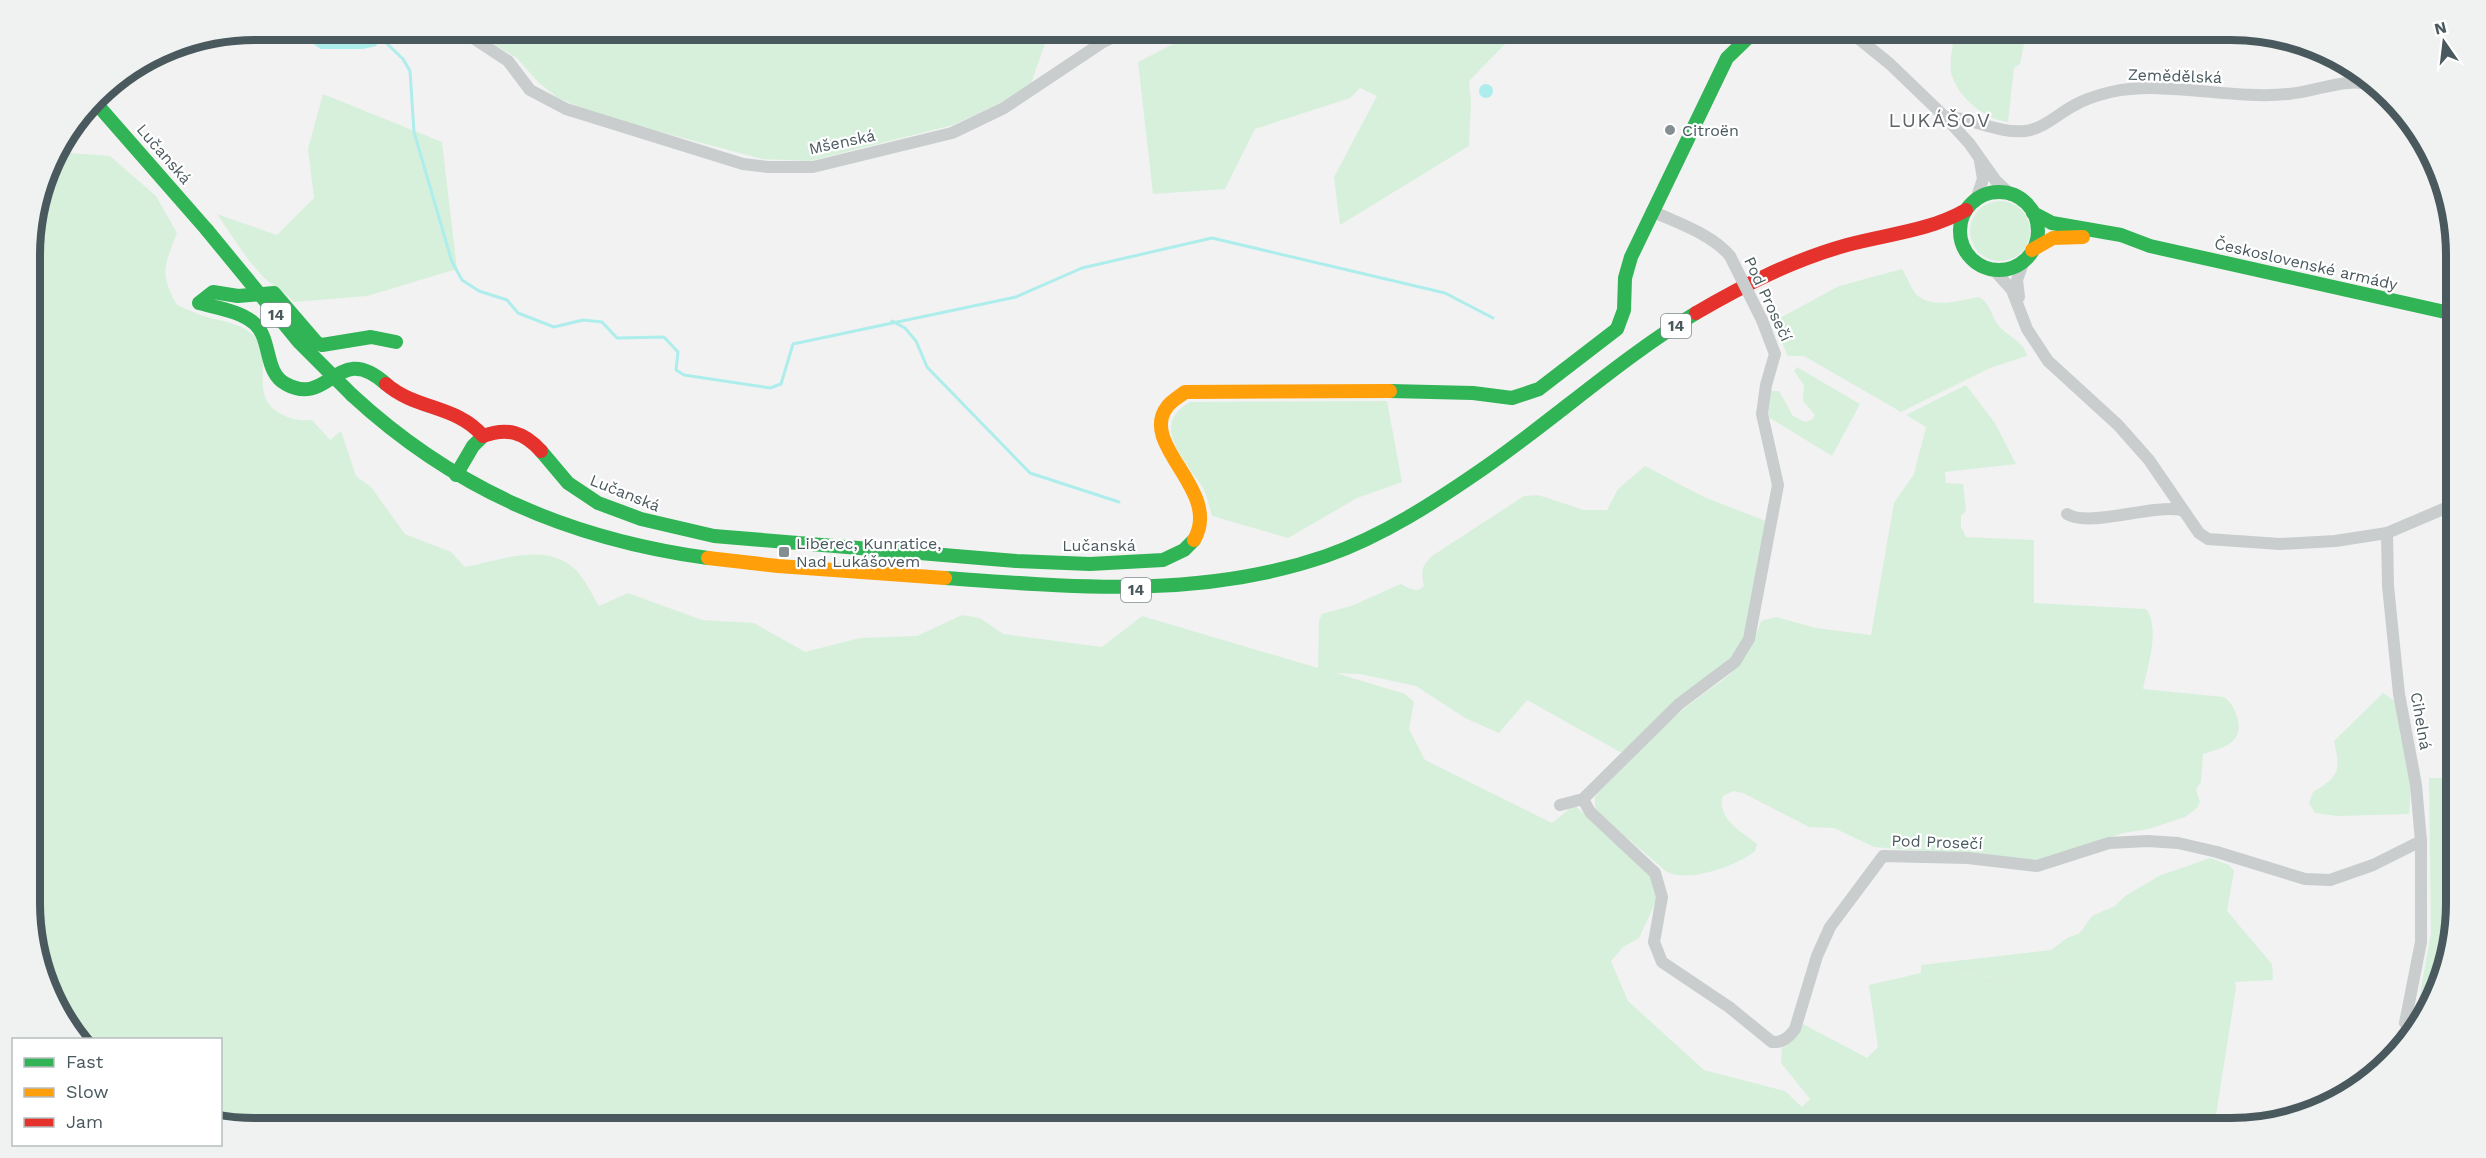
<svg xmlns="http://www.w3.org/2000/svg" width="2486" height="1158" font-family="'Work Sans',sans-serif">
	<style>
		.green { fill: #d7f0db; fill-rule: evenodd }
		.water { fill: #adedec }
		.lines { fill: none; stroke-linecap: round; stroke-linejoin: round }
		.stream { stroke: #adedec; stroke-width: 3 }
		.street { stroke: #c9cdce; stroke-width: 12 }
		.fast { stroke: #30b455; stroke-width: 14 }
		.slow { stroke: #ff9f0a; stroke-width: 14 }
		.jam { stroke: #e5322d; stroke-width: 14 }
		.street-bridge { stroke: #c9cdce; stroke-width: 12 }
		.fast-bridge { stroke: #30b455; stroke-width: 14 }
		.poi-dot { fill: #848f92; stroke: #fff; stroke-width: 2 }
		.labels { text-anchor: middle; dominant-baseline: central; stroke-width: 4.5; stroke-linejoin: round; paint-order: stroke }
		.shield { fill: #fff; stroke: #808b8e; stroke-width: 1.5 }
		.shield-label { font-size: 15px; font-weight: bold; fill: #49595e }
		.street-label { font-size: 16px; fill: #49595e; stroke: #fff }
		.poi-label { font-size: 16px; fill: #49595e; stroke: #fff; text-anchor: start }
		.quarter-label { font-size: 20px; letter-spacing: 1.5px; fill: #5d6366; stroke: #fff }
		.rim { fill: none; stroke: #49595e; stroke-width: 8 }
	</style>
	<rect width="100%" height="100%" fill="#f2f2f2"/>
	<g class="green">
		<polygon points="470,30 1050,30 1029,89 953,125 810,161 762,159 601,116 558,98 538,82 517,58"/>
		<polygon points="1201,30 1530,30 1507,42 1469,81 1471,101 1469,146 1340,225 1334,177 1377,96 1360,88 1350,98 1255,129 1225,189 1153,194 1138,62"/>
		<path d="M1955,30h72l-7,34 -6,4 -6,54c-24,-3 -51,-25 -57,-50 -2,-12 3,-30 4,-42z"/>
		<path d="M323,94l119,48 15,127 -90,27 -73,6c-8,-9 -16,-13 -25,-20 -19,-16 -38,-48 -52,-68l60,21 37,-37 -6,-49z"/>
		<path d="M56,152l54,4 46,40 21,37c-13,34 -18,39 0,72 10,4 20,9 30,12 17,5 34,6 47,19 21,22 -7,61 27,78 12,6 18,7 31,6l18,20 11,-9 15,45 15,11 34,47 46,18 14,15c36,-7 82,-26 111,3 9,9 16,25 23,36l29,-13 74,27 52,3 51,29 55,-14 57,-2 45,-21 18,3 23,16 99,13 40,-31 176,52 1,-47 3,-7 29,-8 50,-22c8,4 16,10 23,2 -3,-14 -3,-20 8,-30l92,-60 14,-1 46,15h23l11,-21 27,-23 59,31 62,24 -16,107 -19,33 -106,91h-5l-93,-52 -28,33 -34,-15 -49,-32 -56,-12 -24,-1 69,21 9,8 -5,27 16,31 127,63 22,-18 75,65 10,25 -20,43 -16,9 -12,14 17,40 76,69 81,21 17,16 8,-8 -29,-36 1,-15 9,-6 12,-18 64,34 11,-11 -9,-62 52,-12v-8l130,-15 16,-12 13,-5 12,-17 23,-10 10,-10 34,-20 51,-18 19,7 5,6 -7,40 45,53 1,16 -38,2 1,6 -20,127 49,8 -20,5h-1989l-35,-7 -1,-81 -143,-1 -30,-51 -15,-56 -1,-691zM1963,974l82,8 -85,-8z"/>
		<polygon points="2438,180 2442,180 2454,227 2454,259 2446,255"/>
		<circle cx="2000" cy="231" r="30"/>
		<path d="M1902,269c5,7 8,18 14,25 16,16 44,6 63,3 12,6 12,21 22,31 8,9 24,15 26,28l-37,12 -89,44 -97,-56h-16l-12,-26 4,-12 59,-32z"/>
		<polygon points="1797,367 1860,404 1832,456 1768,417 1771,391 1779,391 1793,416 1805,422 1812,420 1815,415 1803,401 1804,385 1794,371"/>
		<path d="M1966,385l29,38 21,41 -71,8 1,11 17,1 3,27 -5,5v11l5,10 68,3v63l112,6c15,20 1,58 -3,80l81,8c6,4 11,12 13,20 8,25 -13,31 -34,37l-2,28 -5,7 4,13 -3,6 -12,9 -36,12 -26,4 -81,28 -168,-14 -40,-19 -25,-1 -66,-34 -10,-2 -10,5c-7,24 20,36 34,48l-2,7c-18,15 -67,32 -88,21l-67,-57 -5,-8v-10c25,-32 58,-63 89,-88 41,-33 59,-34 77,-88l15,-4 40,11 55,7 23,-132 20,-29 12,-47 -20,-12z"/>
		<path d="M1387,401l15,81 -45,16 -69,40 -76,-22c-3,-10 -5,-23 -11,-31 -16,-26 -52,-60 -11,-83z"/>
		<path d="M2383,693l15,10 4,24 -2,9c15,24 11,51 9,78l-72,2 -22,-3 -6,-10 4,-11c26,-16 28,-20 21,-51z"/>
		<polygon points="2429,778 2456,778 2456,902 2439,989 2420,1021 2416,1016 2431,934"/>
	</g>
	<g class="water">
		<polygon points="292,30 380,30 382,37 376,46 363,49 321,49"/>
		<circle cx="1486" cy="91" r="7"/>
	</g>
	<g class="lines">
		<g class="stream">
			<polyline points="379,36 403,59 410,71 414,132 452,262 462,280 479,291 507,300 518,313 554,327 583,320 602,322 617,338 664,337 678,352 676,370 684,375 770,388 781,384 793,344 1016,297 1082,268 1212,238 1445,293 1493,318"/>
			<polyline points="2310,46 2311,48"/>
			<polyline points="892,321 905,328 916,341 927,367 1030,473 1119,502"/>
		</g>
		<g class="street">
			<polyline points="461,30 508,61 530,90 566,109 743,164 768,167 813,167 952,133 1004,108 1103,42 1128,30"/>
			<polyline points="1848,30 1890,64 1945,117 1969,143 1996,181 2011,195"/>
			<path d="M1945,117c27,0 53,17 80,14 18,-2 33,-17 48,-25 12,-7 25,-11 38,-14 53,-12 121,8 177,2 32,-3 58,-18 89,-8"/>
			<polyline points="1976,200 1983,179 1980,161"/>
			<path d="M1652,211c25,12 60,23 78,45"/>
			<polyline points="1994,270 2012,290 2027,329 2048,361 2118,425 2149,460 2199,533 2208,539 2280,544 2335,541 2387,533 2455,504"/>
			<polyline points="2019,297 2017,280 2024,260"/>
			<path d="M2067,514c22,14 84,-10 115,-4"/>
			<polyline points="2387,533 2388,586 2399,694 2416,785 2421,841 2421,942 2405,1023"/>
			<path d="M1583,799l7,13 65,61 7,24 -8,45 8,20 67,45 43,35c11,1 17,-5 23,-13l22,-73 13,-29 53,-71 85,2 69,8 72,-23 39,-2 30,2 39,9 88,27 25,1 43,-15 48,-24"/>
			<polyline points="1560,805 1583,799 1679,704 1735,662 1749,639 1778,485 1762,414 1766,385 1775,354 1762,320"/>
		</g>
		<g class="fast">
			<polyline points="95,102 207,230"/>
			<circle cx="1999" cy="231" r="39"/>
			<polyline points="2033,213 2052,223 2121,235 2150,246 2454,314"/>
			<path d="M386,384c-49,-44 -56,24 -100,0 -22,-11 -14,-44 -31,-60 -14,-13 -38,-16 -56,-21l14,-11 25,4 36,-3 43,50 5,2 49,-8 25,5"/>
			<polyline points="1390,391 1473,393 1512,398 1539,389 1617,329 1624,310 1625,278 1631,257 1727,58 1756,30"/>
			<path d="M352,395c103,95 218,144 356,163"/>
			<polyline points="541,451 568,483 598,503 641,519 714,536 1016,561 1090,564 1163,560 1184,550 1194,540"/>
			<polyline points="456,475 473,446 483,436"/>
			<path d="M945,578c129,9 256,21 381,-22 57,-20 109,-54 158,-88 72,-50 137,-110 212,-155"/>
		</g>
		<g class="slow">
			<polyline points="2032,250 2053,238 2083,237"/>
			<path d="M1194,540c29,-49 -56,-95 -27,-133 4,-6 12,-10 18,-15l205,-1"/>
			<polyline points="708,558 778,566 945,578"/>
		</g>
		<g class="jam">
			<path d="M1696,313c48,-28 97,-53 151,-68 41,-11 82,-14 119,-35"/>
			<path d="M386,384c30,26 71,21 97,52 24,-9 41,-4 58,15"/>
		</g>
		<polyline class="street-bridge" points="1730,256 1762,320"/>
		<polyline class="fast-bridge" points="207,230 299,342 352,395"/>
	</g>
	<g class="poi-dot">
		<circle cx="1670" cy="130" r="6"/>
		<rect x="778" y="546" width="12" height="12" rx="3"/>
	</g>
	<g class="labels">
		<g class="shield">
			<rect x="261" y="303" width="30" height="24" rx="4.5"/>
			<rect x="1661" y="314" width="30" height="24" rx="4.5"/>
			<rect x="1121" y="578" width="30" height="24" rx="4.5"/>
		</g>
		<g class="shield-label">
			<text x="276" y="315">14</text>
			<text x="1676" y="326">14</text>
			<text x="1136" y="590">14</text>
		</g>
		<g class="street-label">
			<text transform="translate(2175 76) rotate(2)">Zemědělská</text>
			<text transform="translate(842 142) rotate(-12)">Mšenská</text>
			<text transform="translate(164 154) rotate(49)">Lučanská</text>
			<text transform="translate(2306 264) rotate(13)">Československé armády</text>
			<text transform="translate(1768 299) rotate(65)">Pod Prosečí</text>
			<text transform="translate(625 493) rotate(22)">Lučanská</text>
			<text x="1099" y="545">Lučanská</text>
			<text transform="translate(2421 721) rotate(80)">Cihelná</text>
			<text transform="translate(1937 842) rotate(2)">Pod Prosečí</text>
		</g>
		<g class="poi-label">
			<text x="1682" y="130">Citroën</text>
			<text x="796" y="543">Liberec, Kunratice,<tspan x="796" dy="18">Nad Lukášovem</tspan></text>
		</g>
		<g class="quarter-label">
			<text x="1940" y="120">LUKÁŠOV</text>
		</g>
	</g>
	<path d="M0 0H2486V1158H0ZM255 40H2231A215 215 0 0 1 2446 255V903A215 215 0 0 1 2231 1118H255A215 215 0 0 1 40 903V255A215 215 0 0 1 255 40Z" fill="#f0f2f2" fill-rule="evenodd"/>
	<path class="rim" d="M255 40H2231A215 215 0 0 1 2446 255V903A215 215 0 0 1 2231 1118H255A215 215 0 0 1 40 903V255A215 215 0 0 1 255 40Z"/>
	<rect x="12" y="1038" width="210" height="108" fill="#ffffff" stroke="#b6bdbf" stroke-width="1.5"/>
	<rect x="24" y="1058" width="30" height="9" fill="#30b455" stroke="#b6bdbf" stroke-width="1.5"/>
	<text x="66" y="1068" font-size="18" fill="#49595e">Fast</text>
	<rect x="24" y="1088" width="30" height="9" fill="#ff9f0a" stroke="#b6bdbf" stroke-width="1.5"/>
	<text x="66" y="1098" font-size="18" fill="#49595e">Slow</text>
	<rect x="24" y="1118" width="30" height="9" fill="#e5322d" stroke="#b6bdbf" stroke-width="1.5"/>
	<text x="66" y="1128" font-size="18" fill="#49595e">Jam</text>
	<g transform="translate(2444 42) rotate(346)" stroke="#ffffff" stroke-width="4.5" paint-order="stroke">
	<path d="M0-4.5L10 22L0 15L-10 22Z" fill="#49595e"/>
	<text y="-9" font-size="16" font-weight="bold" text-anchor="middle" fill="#49595e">N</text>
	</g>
</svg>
